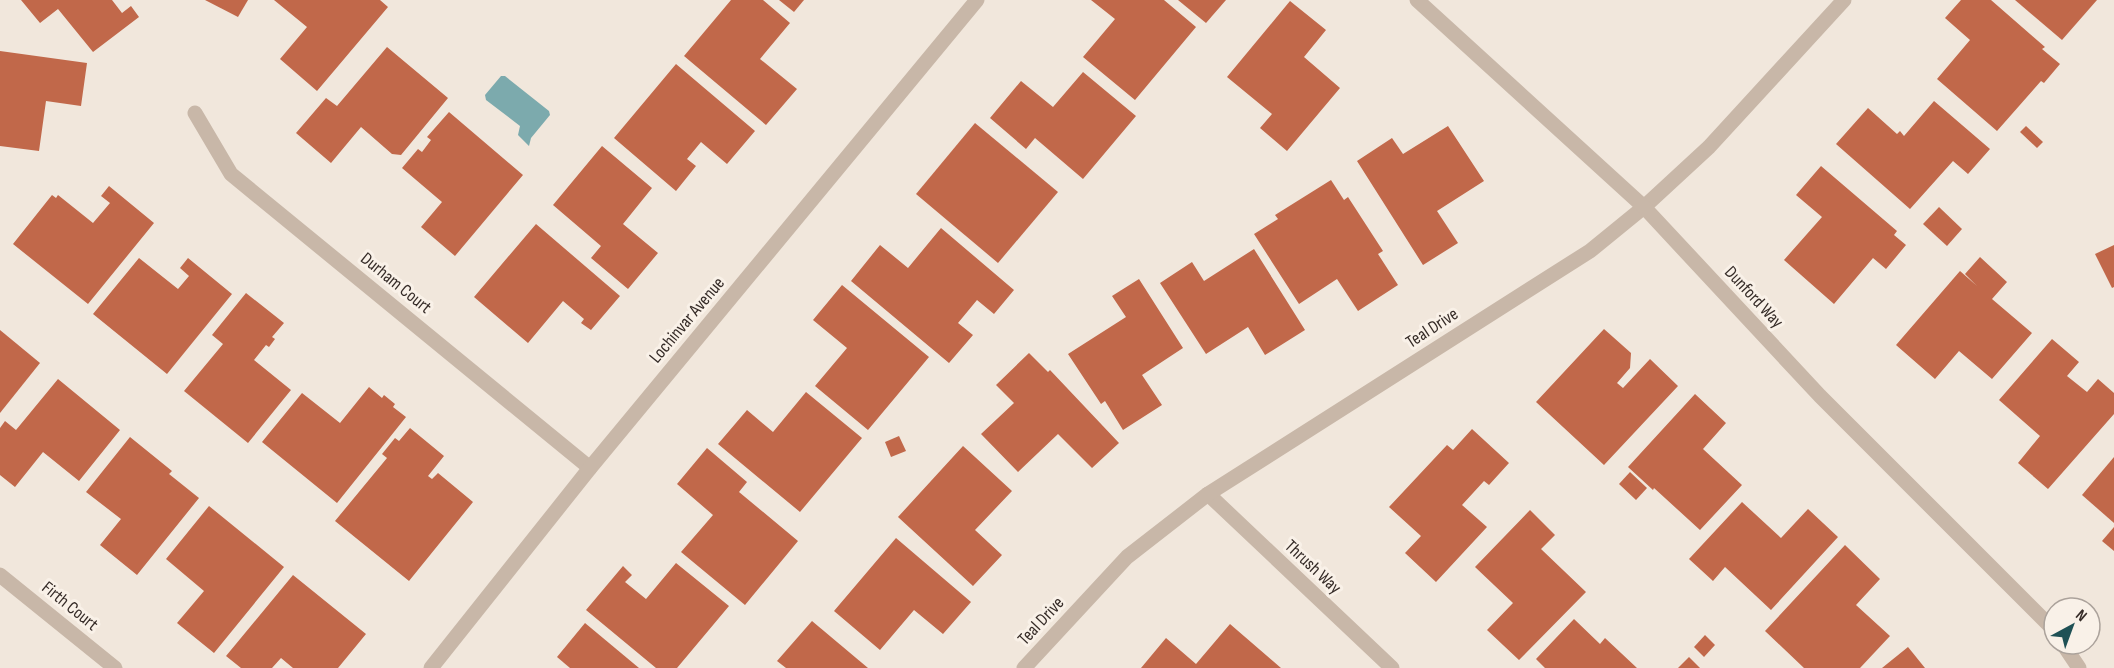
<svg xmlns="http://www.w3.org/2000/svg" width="2114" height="668" font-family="'Sofia Sans Condensed',sans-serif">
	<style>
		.water { fill: #7caaad }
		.building { fill: #c1684a }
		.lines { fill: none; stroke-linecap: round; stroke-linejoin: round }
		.minor { stroke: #c8b7a8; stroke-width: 15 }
		.tertiary { stroke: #c8b7a8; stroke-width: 15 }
		.labels { text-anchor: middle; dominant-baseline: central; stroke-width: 6; stroke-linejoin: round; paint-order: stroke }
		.street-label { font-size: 18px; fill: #362c28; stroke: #f9f1e8 }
	</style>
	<rect width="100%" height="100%" fill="#f1e7dc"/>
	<polygon class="water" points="501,76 505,76 549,111 550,115 531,138 529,146 518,135 520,126 486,100 485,95"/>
	<g class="building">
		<polygon points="21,0 112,0 122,13 131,6 139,17 93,52 58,9 40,23"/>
		<polygon points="205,0 248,0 238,17"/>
		<polygon points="274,0 380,0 388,7 317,91 280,59 307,27"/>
		<polygon points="731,0 763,0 790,23 760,59 797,89 766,125 684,56"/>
		<polygon points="779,0 804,0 794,12"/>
		<polygon points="1091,0 1164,0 1196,27 1135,100 1083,57 1115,19"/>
		<polygon points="1178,0 1226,0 1206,23"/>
		<polygon points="1961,0 1991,0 2045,47 2042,49 2060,64 2044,83 2041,81 1997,131 1937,79 1970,40 1945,18"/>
		<polygon points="2015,0 2097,0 2062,40"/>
		<polygon points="1290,1 1326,30 1304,57 1340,88 1287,151 1260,128 1272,114 1227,77"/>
		<polygon points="387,47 448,98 401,155 392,154 361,127 331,163 296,133 326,98 337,106"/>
		<polygon points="0,51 87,63 81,106 46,101 39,151 0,146"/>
		<polygon points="676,64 755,131 727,164 701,142 687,159 696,166 676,191 614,138"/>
		<polygon points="1083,72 1136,116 1083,179 1035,138 1026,149 990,118 1021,81 1053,107"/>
		<polygon points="1934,101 1990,149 1968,174 1953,161 1910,209 1836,144 1868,108 1897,134 1900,131 1904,136"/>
		<polygon points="449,112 523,175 455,256 421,227 442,202 402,168 418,149 422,152 431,140 427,137"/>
		<polygon points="975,123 1058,192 998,263 916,194"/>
		<polygon points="1448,126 1484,181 1437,211 1458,243 1423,265 1357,161 1392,138 1403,154"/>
		<polygon points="2026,126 2043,142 2037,148 2020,132"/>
		<polygon points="602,146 652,188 623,224 658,253 628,289 591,258 601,246 553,205"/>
		<polygon points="1821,166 1897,231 1894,235 1906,245 1886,269 1873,258 1834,304 1784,260 1822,217 1796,195"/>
		<polygon points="1331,180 1344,200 1348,197 1383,251 1378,254 1398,285 1358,311 1337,279 1299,304 1254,234 1278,219 1275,215"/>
		<polygon points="109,186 154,223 88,304 13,244 52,195 56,198 58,195 93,223 110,203 101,196"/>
		<polygon points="1939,207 1962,229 1947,246 1923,224"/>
		<polygon points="536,224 620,296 591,330 581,323 584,319 563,301 528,343 474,297"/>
		<polygon points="941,228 1014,290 994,314 977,300 958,323 973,335 949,363 851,281 880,245 908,268"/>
		<polygon points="2114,245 2114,287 2112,288 2095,254"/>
		<polygon points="1254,249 1305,330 1265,355 1248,327 1206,354 1160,283 1192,262 1204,281"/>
		<polygon points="1980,257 2007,282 1992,299 2032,333 1992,379 1959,351 1935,379 1896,345 1960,271 1977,286 1965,274"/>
		<polygon points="139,258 178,289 189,276 180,268 188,258 232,294 167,374 93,314"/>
		<polygon points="1139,279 1183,348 1142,375 1162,405 1123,430 1105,401 1101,404 1068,354 1126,317 1112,296"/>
		<polygon points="842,285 929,357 868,430 815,386 847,348 813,320"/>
		<polygon points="246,293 284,323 272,337 275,339 269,347 266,345 254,360 291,390 248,443 184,391 223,344 212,335"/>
		<polygon points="1604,329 1631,353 1630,368 1617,383 1623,388 1650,359 1678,386 1604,465 1536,402"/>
		<polygon points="0,330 40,363 0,413"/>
		<polygon points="2052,339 2079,362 2067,376 2087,392 2098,379 2114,393 2114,414 2048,489 2018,463 2040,436 1999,400"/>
		<polygon points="1029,353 1048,372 1050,370 1119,443 1092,468 1058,434 1018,472 981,434 1014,403 996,385"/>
		<polygon points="58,379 120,430 79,481 43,452 15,487 0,475 0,428 5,421 16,430"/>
		<polygon points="369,387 382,398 384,395 395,404 393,407 406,417 337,503 262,442 302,393 340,423"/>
		<polygon points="806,392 862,438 800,512 718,444 747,410 773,432"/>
		<polygon points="1695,394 1726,423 1703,449 1742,485 1700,530 1654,488 1653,490 1628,467"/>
		<polygon points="410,428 444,456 428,476 432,479 438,473 473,502 409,581 335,521 387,458 382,454 395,438 399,441"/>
		<polygon points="1472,429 1509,463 1489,485 1484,481 1462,505 1487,527 1436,582 1405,553 1421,536 1389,507 1447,445 1453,450"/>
		<polygon points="899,436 906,451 891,457 885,442"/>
		<polygon points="130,437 172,471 169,474 199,498 137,575 100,545 121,519 86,492"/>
		<polygon points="963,446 1012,491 975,530 1002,555 973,586 898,517"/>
		<polygon points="707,448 747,482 739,492 798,541 745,605 681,552 713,515 677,484"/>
		<polygon points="2114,457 2114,523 2082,495"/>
		<polygon points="1630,472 1647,488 1636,500 1619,484"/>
		<polygon points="1742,502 1781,538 1808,509 1838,537 1771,610 1725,567 1713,581 1689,559"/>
		<polygon points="209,506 284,567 214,653 177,623 204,591 166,559"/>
		<polygon points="1530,510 1555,535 1541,549 1586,592 1519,660 1487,630 1513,603 1475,567"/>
		<polygon points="2114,527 2114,551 2102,541"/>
		<polygon points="896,538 971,602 943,634 914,610 880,650 834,611"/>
		<polygon points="1845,545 1880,579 1856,605 1890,636 1860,668 1804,668 1765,631"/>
		<polygon points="676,563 729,606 677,668 656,668 586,610 623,566 632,575 625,582 646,599"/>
		<polygon points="293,575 366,634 338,668 293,668 281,658 272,668 241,668 226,656"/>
		<polygon points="1574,619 1600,644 1605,638 1637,668 1545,668 1536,659"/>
		<polygon points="812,621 868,668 786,668 777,661"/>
		<polygon points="585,623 639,668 570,668 557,657"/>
		<polygon points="1230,624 1281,668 1141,668 1166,638 1196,664"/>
		<polygon points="1705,635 1715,645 1704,657 1694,647"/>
		<polygon points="1908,647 1925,668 1882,668"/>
		<polygon points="1689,657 1700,668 1678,668"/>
	</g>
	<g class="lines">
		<g class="minor">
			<polyline points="195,113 231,174 590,468"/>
			<polyline points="1208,494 1392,668"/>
			<polyline points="0,575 115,668"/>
			<polyline points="431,668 590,468 977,0"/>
			<polyline points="1024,668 1127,557 1208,494 1590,251 1644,207 1709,147 1844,0"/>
		</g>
		<g class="tertiary">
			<polyline points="1417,0 1644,207 1820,396 2054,630"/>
			<polyline points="2063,644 2079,668"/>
		</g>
	</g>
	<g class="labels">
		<g class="street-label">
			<text transform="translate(396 283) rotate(39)">Durham Court</text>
			<text transform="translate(1754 297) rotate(47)">Dunford Way</text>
			<text transform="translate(687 320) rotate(-50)">Lochinvar Avenue</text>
			<text transform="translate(1432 328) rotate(-33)">Teal Drive</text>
			<text transform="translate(1313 567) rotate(43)">Thrush Way</text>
			<text transform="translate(70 606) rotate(39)">Firth Court</text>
			<text transform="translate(1041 621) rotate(-47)">Teal Drive</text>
		</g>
	</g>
	<g transform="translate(2072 626) rotate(41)"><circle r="28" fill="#f9f1e8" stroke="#aba29b" stroke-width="1.5"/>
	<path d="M0-4.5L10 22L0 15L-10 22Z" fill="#1f5155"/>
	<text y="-9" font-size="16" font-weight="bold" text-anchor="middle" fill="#362c28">N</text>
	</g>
</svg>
